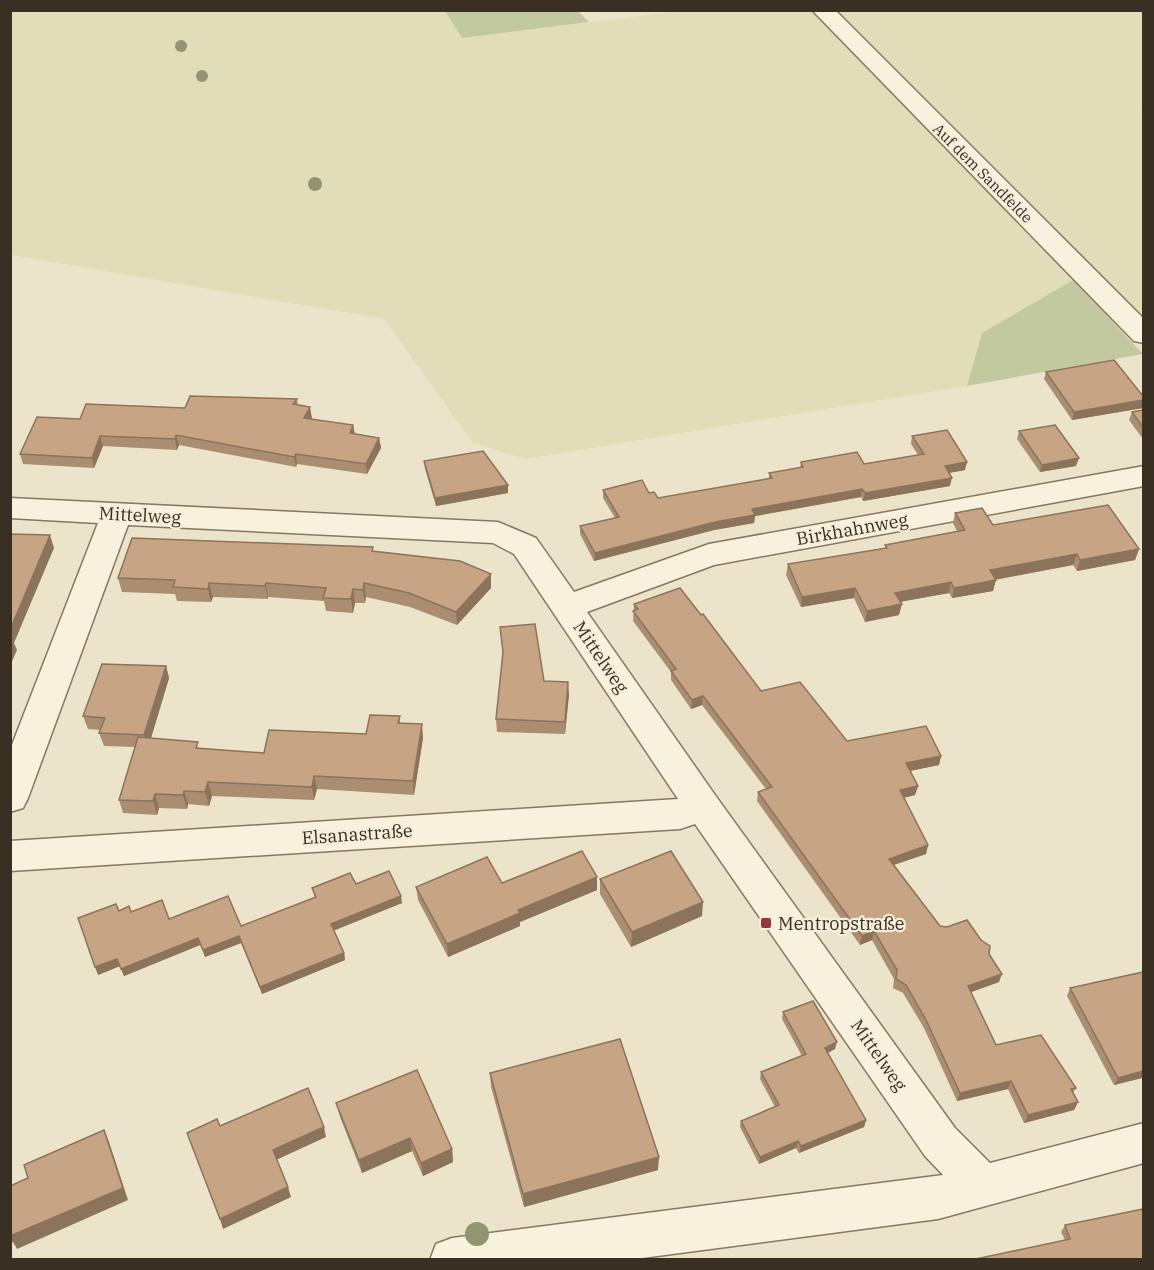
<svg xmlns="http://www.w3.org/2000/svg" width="1154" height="1270" font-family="'IBM Plex Serif',serif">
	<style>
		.farmland { fill: #e1ddb8 }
		.green { fill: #c2c99f }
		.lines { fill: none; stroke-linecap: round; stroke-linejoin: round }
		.minor-casing { stroke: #877760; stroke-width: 3 }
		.minor { fill: #f7f1dd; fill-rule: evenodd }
		.tree { fill: #919572 }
		.wall { fill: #ab8d72 }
		.shaded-wall { fill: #8b735c }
		.building { fill: #c7a484; stroke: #8b735c; stroke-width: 1.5 }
		.poi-dot { fill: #923a35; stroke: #f4eeda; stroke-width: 2 }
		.labels { text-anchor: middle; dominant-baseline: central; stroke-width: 4.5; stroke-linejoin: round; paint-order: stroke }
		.far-street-label { font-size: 15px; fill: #392f22; stroke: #f4eeda }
		.street-label { font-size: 18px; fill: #392f22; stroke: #f4eeda }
		.poi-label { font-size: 18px; fill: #392f22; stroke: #f4eeda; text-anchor: start }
	</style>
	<rect width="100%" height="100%" fill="#ece4ca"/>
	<g class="farmland">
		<polygon points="10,11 445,11 462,38 681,11 818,11 1073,280 983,333 967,386 525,459 473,443 384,319 11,255"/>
		<polygon points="834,11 1143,11 1144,106 1140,108 1144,110 1143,316"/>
	</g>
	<g class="green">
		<polygon points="445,11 578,11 589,22 462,38"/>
		<polygon points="1073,280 1143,354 967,386 982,333"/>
	</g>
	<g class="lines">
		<g class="minor-casing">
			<g id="minor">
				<polygon points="812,10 835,10 1144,319 1144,343 1134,341"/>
				<polygon points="1144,466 1144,486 714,565 587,612 715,795 955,1128 990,1163 1144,1123 1144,1163 938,1219 627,1260 430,1260 436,1244 452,1238 943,1175 925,1156 695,824 680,829 10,871 10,841 678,799 514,554 493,543 128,525 28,798 23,808 10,812 10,750 98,523 10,518 10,498 498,522 536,538 574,592 709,544"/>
			</g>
		</g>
		<use href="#minor" class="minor"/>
	</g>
	<g class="tree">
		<circle cx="181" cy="46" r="6"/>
		<circle cx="202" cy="76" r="6"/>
		<circle cx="315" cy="184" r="7"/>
		<circle cx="477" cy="1234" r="12"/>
	</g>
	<g class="wall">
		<polygon points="1046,372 1143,396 1143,408 1072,420 1044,379"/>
		<polygon points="297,399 298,405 312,418 311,419 353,425 355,434 379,438 381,448 367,474 297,464 296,467 179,445 177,450 103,446 94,468 23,464 20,454 80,419 185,408"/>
		<polygon points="1143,410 1143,439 1129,420 1132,412"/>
		<polygon points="1019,431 1076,466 1040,472 1017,439"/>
		<polygon points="912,436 965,470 949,473 950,486 863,501 861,497 755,516 754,523 714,530 594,561 580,534 580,526 615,518 603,498 603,490 649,493 658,498 769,479 769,473 800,468 801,462 864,464 918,455 911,444"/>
		<polygon points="424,461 508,493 436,506 425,469"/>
		<polygon points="955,513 993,525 1139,549 1135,560 1077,571 1073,565 995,580 993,591 952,598 949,593 900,602 899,615 865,622 854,598 801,607 786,575 788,564 885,548 885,545 957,531 953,523"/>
		<polygon points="373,551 491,588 457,625 410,607 366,597 365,603 355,603 353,613 326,611 324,601 268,597 268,599 213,597 211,602 177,601 175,594 122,592 118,578"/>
		<polygon points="634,604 761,691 847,741 941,756 939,765 910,771 918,786 915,795 904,798 928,845 926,854 894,865 940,926 989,954 999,982 971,992 996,1045 1076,1088 1073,1093 1078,1102 1074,1110 1024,1123 1008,1089 957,1101 924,1028 903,993 893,988 894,979 872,940 860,945 757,801 758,792 766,789 702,705 691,709 671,680 671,672 633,621"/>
		<polygon points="500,627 544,681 569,694 565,734 497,732 496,719 503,657"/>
		<polygon points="166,666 169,678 151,738 200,748 264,753 366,734 400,716 400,723 423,738 414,795 317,789 314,800 212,796 209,806 188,804 187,809 159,808 157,815 123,813 119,800 135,747 104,746 99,733 101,730 88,729 83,716"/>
		<polygon points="597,877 597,890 520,922 520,926 448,957 418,900 416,887 502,883"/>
		<polygon points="600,879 702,916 631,947 600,894"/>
		<polygon points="356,884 402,903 334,930 344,953 345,960 262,994 241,943 205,957 200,945 124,976 120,966 98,975 119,911 169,919 241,926 315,898 312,888"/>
		<polygon points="1143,972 1143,1081 1142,1078 1114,1085 1067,996 1070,988"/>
		<polygon points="783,1012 835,1049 828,1053 866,1120 864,1127 799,1153 796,1148 759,1164 740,1127 741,1121 775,1107 760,1079 761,1072 802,1056 782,1019"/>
		<polygon points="490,1073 658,1170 524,1207 491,1087"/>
		<polygon points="336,1103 452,1149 453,1162 423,1176 412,1151 362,1173 340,1117"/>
		<polygon points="1065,1225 1143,1260 1065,1240 1061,1232"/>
	</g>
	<g class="shaded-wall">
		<polygon points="1143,400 1143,408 1072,420 1074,412"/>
		<polygon points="310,407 312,418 305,428 304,418"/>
		<polygon points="353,425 355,436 350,433"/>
		<polygon points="176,435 179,445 177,450 175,439"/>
		<polygon points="100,436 103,446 94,468 92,458"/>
		<polygon points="379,438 381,448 367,474 366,464"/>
		<polygon points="296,454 297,464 296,467 294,457"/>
		<polygon points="1079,458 1076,466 1040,472 1042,465"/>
		<polygon points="967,462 965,470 943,474 945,466"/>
		<polygon points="952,478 950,486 863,501 865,493"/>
		<polygon points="508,485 508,493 436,506 435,498"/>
		<polygon points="862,489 861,497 755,516 754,523 714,530 594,561 595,553 752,509"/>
		<polygon points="50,535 54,548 14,643 17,650 10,666 10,630"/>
		<polygon points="1139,549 1135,560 1077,571 1080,560"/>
		<polygon points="1077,554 1073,565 987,581 990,570"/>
		<polygon points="491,574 491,588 457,625 456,612"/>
		<polygon points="996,580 993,591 952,598 954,588"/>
		<polygon points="951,582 949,593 893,603 895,593"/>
		<polygon points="209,583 213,597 211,602 208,589"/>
		<polygon points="266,583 268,597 268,599 265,586"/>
		<polygon points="364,583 366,597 365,603 363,590"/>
		<polygon points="855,588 854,598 801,607 802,597"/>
		<polygon points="353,589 355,603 353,613 351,599"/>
		<polygon points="902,604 899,615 865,622 867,611"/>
		<polygon points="166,666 169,678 148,748 144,735"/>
		<polygon points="568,682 569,694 565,734 565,722"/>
		<polygon points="703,696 702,705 691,709 692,700"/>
		<polygon points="422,724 423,738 414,795 413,781"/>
		<polygon points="941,756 939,765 904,772 906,763"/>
		<polygon points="314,776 317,789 314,800 312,787"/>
		<polygon points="208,782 212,796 209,806 205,792"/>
		<polygon points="918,786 915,795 897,799 900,790"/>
		<polygon points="184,791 188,804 187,809 183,795"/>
		<polygon points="155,794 159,808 157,815 153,801"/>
		<polygon points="928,845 926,854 887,867 889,859"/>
		<polygon points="597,877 597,890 520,922 520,926 448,957 447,944 518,910"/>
		<polygon points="401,896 402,903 333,931 331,924"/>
		<polygon points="703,902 702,916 631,947 632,932"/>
		<polygon points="874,931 872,940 860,945 862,936"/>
		<polygon points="239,936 241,943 205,957 203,950"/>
		<polygon points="198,938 200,945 124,976 121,969"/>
		<polygon points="344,953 345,960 262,994 260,987"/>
		<polygon points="117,959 120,966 98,975 95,967"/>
		<polygon points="1002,974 999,982 966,994 968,986"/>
		<polygon points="837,1042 835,1049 823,1055 825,1048"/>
		<polygon points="1143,1071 1143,1074 1142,1078 1114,1085 1118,1078"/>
		<polygon points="1011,1081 1008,1089 957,1101 960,1093"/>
		<polygon points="1078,1102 1074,1110 1024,1123 1028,1115"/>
		<polygon points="866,1120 864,1127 799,1153 801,1146"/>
		<polygon points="324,1127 326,1137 276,1160 273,1150"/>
		<polygon points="104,1130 109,1142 128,1200 17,1249 13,1242 10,1243 10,1235"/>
		<polygon points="410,1138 412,1151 362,1173 359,1160"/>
		<polygon points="798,1141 796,1148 759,1164 760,1157"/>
		<polygon points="452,1149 453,1162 423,1176 421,1163"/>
		<polygon points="659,1157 658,1170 524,1207 523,1194"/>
		<polygon points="288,1187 291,1197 223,1229 220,1219"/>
	</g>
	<g class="building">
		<polygon points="1114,360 1143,396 1143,400 1074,412 1046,372"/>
		<polygon points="190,396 297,399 293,404 310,407 304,418 353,425 350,433 379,438 366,464 296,454 294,457 176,435 175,439 100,436 92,458 20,454 37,417 80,419 86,404 185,408"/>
		<polygon points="1143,410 1143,427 1132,412"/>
		<polygon points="1055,425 1079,458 1042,465 1019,431"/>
		<polygon points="947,430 967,462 945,466 952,478 865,493 862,489 752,509 755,515 715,522 595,553 580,526 619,517 603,490 642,480 649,493 654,492 658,498 772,478 769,473 803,467 801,462 857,452 864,464 924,454 912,436"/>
		<polygon points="483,451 508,485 435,498 424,461"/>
		<polygon points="1108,505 1139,549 1080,560 1077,554 990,570 996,580 954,588 951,582 895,593 902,604 867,611 855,588 802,597 788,564 887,548 885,545 965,530 955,513 982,508 993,525"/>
		<polygon points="10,534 50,535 10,630"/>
		<polygon points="132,538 373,547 372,551 460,561 491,574 456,612 409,593 364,583 363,590 353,589 351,599 323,598 326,588 266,583 265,586 209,583 208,589 173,587 175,580 118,578"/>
		<polygon points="680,588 701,615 703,614 761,691 800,682 847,741 926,726 941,756 906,763 918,786 900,790 928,845 889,859 940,926 947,927 967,920 981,940 990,946 989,954 1002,974 968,986 996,1045 1041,1035 1076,1088 1071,1089 1078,1102 1028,1115 1011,1081 960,1093 926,1020 906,985 896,979 897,970 874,931 862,936 758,792 772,787 703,696 692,700 671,671 676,669 633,611 638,609 634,604"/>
		<polygon points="535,624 544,681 568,682 565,722 496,719 503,652 500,627"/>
		<polygon points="102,664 166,666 144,735 99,733 105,718 83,716"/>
		<polygon points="370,715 400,716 398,723 422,724 413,781 314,776 312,787 208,782 205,792 184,791 183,795 155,794 153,801 119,800 138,737 198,742 196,748 264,753 269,730 366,734"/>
		<polygon points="582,851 597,877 518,910 520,913 447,944 416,887 487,857 502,883"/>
		<polygon points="671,851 703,902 632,932 600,879"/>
		<polygon points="389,871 401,896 331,924 344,953 260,987 239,936 203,950 198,938 121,969 117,959 95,967 78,918 116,904 119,911 129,906 131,912 162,900 169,919 228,896 241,926 316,897 312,888 350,873 356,884"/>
		<polygon points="1143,972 1143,1071 1118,1078 1070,988"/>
		<polygon points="813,1001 837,1042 825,1048 866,1120 801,1146 798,1141 760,1157 741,1121 779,1105 761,1072 806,1054 783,1012"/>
		<polygon points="620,1039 659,1157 523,1194 490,1073"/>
		<polygon points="417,1070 452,1149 421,1163 410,1138 359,1160 336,1103"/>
		<polygon points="308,1088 324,1127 273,1150 288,1187 220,1219 187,1133 217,1119 220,1126"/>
		<polygon points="104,1130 123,1188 10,1236 10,1186 28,1178 24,1165"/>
		<polygon points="1143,1209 1143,1260 971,1260 1070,1239 1065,1225"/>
	</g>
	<rect class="poi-dot" x="760" y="917" width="12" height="12" rx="3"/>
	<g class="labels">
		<g class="far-street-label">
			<text transform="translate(983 173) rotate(45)">Auf dem Sandfelde</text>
		</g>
		<g class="street-label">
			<text transform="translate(140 515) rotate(3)">Mittelweg</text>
			<text transform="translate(852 529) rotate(-10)">Birkhahnweg</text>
			<text transform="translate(601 657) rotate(56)">Mittelweg</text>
			<text transform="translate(357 834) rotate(-4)">Elsanastraße</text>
			<text transform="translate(879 1055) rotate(55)">Mittelweg</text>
		</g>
		<g class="poi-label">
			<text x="778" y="923">Mentropstraße</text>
		</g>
	</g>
	<rect width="1154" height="1270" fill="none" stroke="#392f22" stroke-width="24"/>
</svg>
